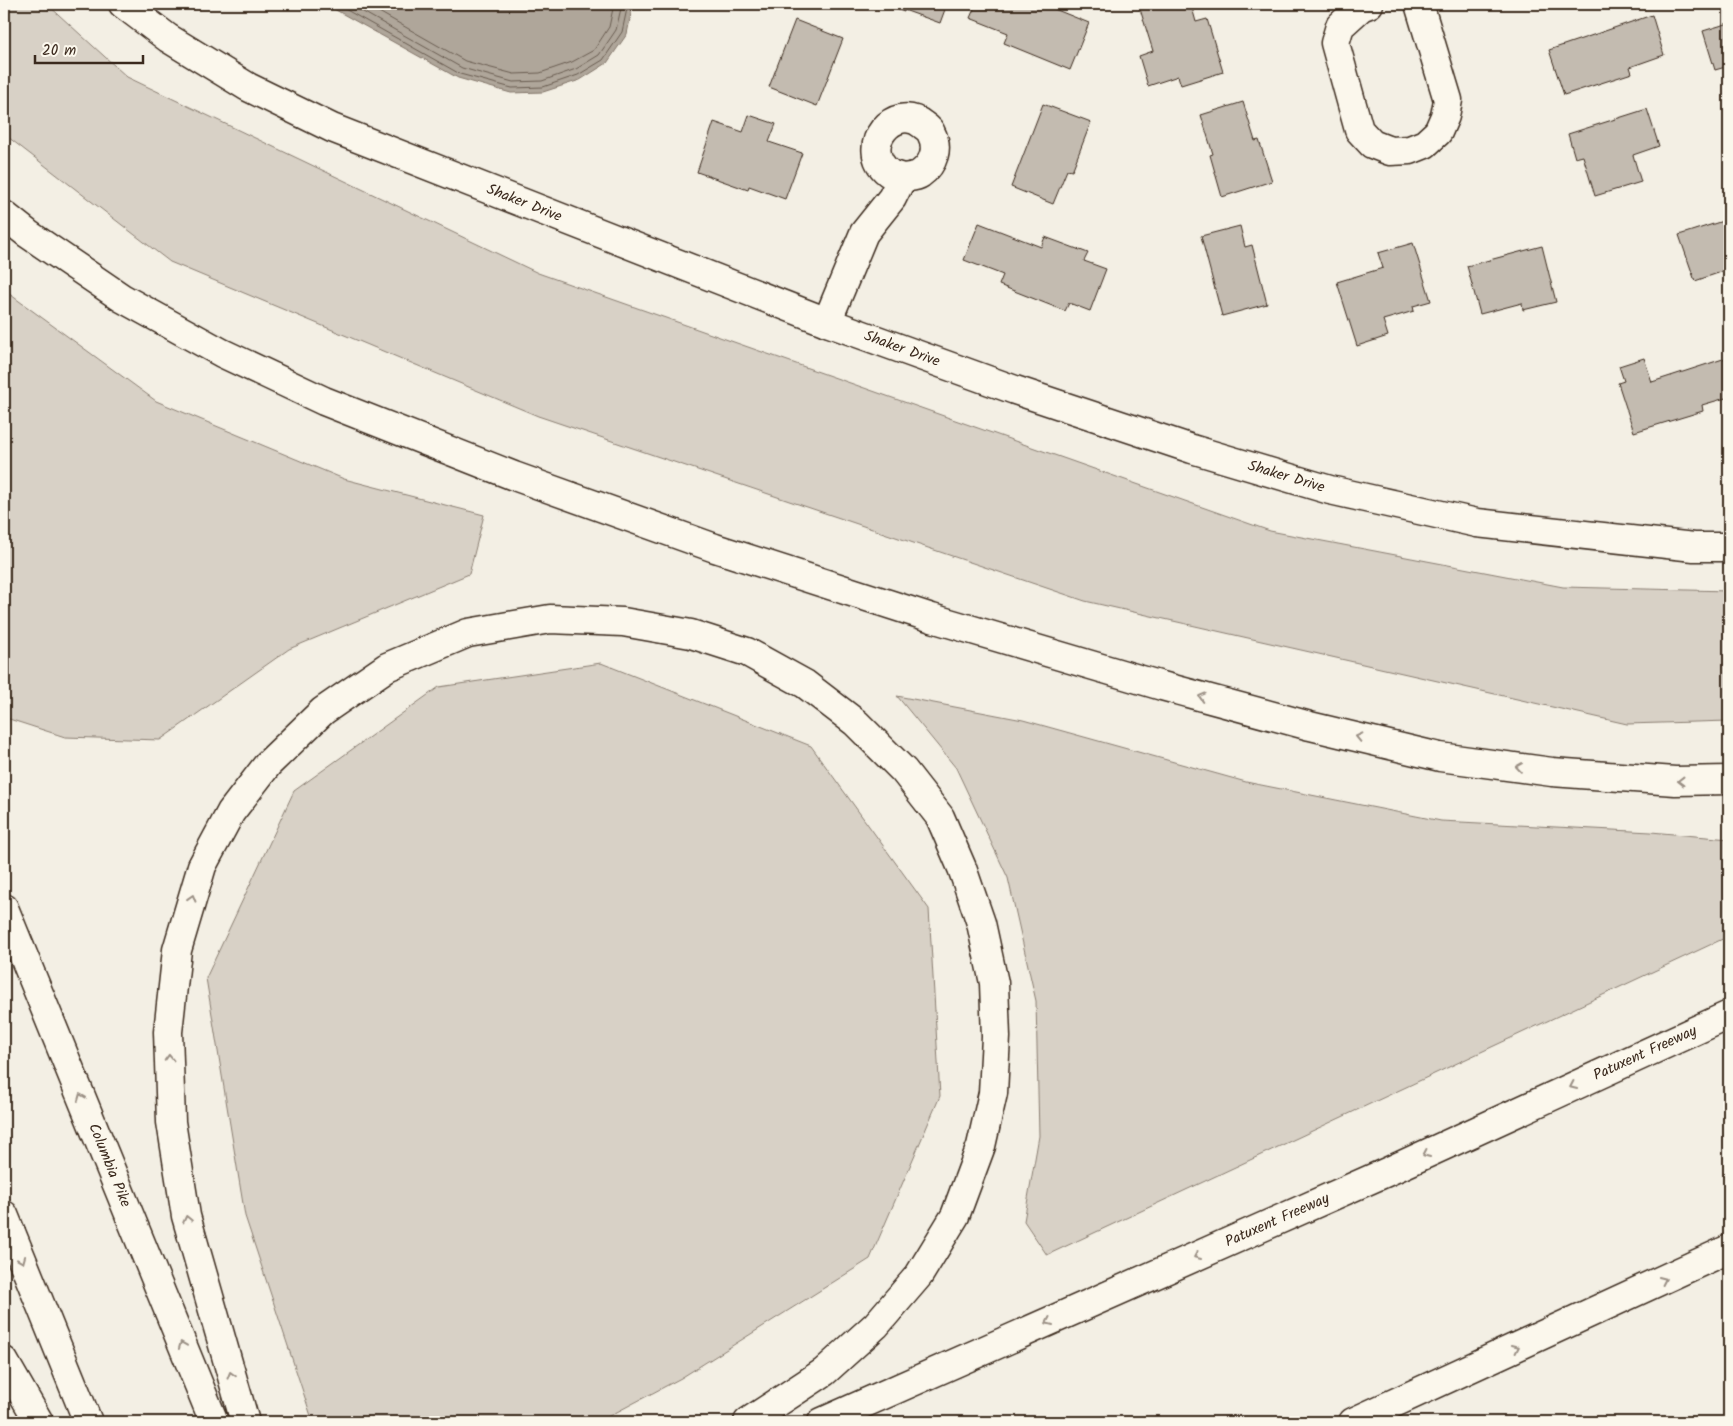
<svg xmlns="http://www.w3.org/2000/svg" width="1733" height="1426" font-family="Kalam,sans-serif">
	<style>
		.green { fill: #d8d1c6; stroke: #8a7e72 }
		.water { fill: #afa69a; stroke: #817468 }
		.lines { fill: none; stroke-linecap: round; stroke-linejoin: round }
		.shore { stroke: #695c50; stroke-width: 1 }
		.building { fill: #c3bbb0; stroke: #3b2a1e }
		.minor-casing { stroke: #3b2a1e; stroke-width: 31 }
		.highway-casing { stroke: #3b2a1e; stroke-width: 31 }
		.minor { stroke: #fbf7ec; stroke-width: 28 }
		.highway { stroke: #fbf7ec; stroke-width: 28 }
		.oneway { stroke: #9b9085 }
		.labels { text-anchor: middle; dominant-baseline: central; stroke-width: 4; stroke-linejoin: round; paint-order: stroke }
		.street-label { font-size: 15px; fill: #3b2a1e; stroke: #fbf7ec }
	</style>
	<rect width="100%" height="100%" fill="#f3efe4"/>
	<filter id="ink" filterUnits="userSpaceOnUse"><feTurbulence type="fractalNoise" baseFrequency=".02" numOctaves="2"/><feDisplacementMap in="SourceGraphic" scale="10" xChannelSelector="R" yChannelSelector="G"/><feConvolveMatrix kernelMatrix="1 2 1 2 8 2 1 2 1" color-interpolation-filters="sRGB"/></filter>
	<g filter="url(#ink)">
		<g class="green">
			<polygon points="4,4 47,4 127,77 538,273 1270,531 1563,587 1729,591 1729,721 1627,724 1085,601 538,416 170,262 4,134"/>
			<polygon points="4,290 156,401 344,479 484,515 469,574 289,649 160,740 65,737 6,718 4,714"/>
			<polygon points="601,663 811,746 929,909 940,1096 870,1259 681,1378 598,1422 313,1422 245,1216 206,978 294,791 439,687"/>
			<polygon points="897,696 1023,720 1246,782 1441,821 1651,832 1729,839 1729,936 1047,1255 1024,1221 1039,1136 1036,1001 1008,878 956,768"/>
		</g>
		<polygon class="water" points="325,4 633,4 627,34 607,63 580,80 543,92 511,93 458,78"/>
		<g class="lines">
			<g class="shore">
				<polyline points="336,4 460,74 512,88 543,87 578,75 603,60 622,32 628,4"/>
				<polyline points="349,4 462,68 513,82 542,81 576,69 599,55 616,30 622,4"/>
				<polyline points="365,4 465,61 514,74 540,73 572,62 594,50 609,27 614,4"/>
			</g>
		</g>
		<g class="building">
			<polygon points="882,4 947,4 940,23 904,10 904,12"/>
			<polygon points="976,4 1042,4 1089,23 1070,70 1004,43 1008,33 970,18"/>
			<polygon points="1155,4 1191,4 1196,22 1207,19 1223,72 1181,85 1178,76 1148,86 1139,56 1153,51 1140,9"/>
			<polygon points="1652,15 1664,55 1630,67 1632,73 1564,95 1549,50"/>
			<polygon points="795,20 843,39 817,106 769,87"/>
			<polygon points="1729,23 1729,66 1715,70 1703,31"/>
			<polygon points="1243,102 1255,141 1259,140 1272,181 1222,197 1210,155 1213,154 1201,115"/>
			<polygon points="1043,104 1091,122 1072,171 1067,170 1053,204 1011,187"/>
			<polygon points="1647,109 1659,146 1633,155 1641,182 1595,196 1583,156 1575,158 1568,134"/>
			<polygon points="749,115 776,124 769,142 802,153 785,199 749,186 748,190 697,172 714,122 743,132"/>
			<polygon points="1729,219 1729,276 1727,270 1695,281 1679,235"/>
			<polygon points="979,223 1041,247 1045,237 1088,253 1084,261 1106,269 1090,311 1069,303 1065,311 999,285 1003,275 964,260"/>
			<polygon points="1240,226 1245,247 1252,245 1267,304 1222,316 1201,236"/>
			<polygon points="1413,243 1431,301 1413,306 1414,311 1383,320 1388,336 1357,346 1337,282 1383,268 1378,253"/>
			<polygon points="1542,246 1556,302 1523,310 1522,303 1480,314 1467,266"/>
			<polygon points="1644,358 1652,382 1726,358 1729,368 1729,397 1702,405 1703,411 1634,432 1618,383 1624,381 1619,366"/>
		</g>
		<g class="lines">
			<g class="minor-casing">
				<g id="minor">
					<path id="s1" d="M123,4l45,34 80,49 84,41 495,194 188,68 177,59 138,41 147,33 217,24h35"/>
					<polyline points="1369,4 1361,7 1340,26 1335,43 1359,130 1372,144 1390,151 1410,150 1425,144 1438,132 1445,116 1448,100 1419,4"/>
					<path d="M827,322l37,-89 28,-35 10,-20c5,-1 14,-1 18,-4 14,-10 19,-26 11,-41 -1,-3 -5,-6 -8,-8 -28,-24 -66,22 -35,47 3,3 9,4 14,6"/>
				</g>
			</g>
			<g class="highway-casing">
				<g id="highway">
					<polyline points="4,215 28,234 122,298 222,353 324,401 514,476 715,548 932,618 1162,686 1310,726 1440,757 1552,772 1675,781 1729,780"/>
					<path id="s2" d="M4,908l210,514"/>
					<polyline points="4,1215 88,1422"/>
					<polyline points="4,1361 39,1422"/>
					<polyline points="245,1422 186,1216 171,1122 168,1032 177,950 202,866 231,812 268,764 323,711 387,667 468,633 550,619 623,622 691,634 747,652 805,684 856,723 904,771 940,817 962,868 981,923 994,983 996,1037 993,1093 981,1146 955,1216 919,1275 876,1325 824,1372 748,1422"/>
					<path id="s3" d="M822,1422l567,-251 340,-156"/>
					<polyline points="1353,1422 1729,1249"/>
				</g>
			</g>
			<use href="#minor" class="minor"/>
			<use href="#highway" class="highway"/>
		</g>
		<defs><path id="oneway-chevron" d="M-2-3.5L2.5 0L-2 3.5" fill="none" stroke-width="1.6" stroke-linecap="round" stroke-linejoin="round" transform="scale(1.25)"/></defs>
		<g class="oneway">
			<use href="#oneway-chevron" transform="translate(1202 697) rotate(-165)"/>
			<use href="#oneway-chevron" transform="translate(1359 737) rotate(-167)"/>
			<use href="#oneway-chevron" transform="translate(1519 767) rotate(-172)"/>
			<use href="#oneway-chevron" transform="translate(1681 781) rotate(180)"/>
			<use href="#oneway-chevron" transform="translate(192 898) rotate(-73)"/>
			<use href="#oneway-chevron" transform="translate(169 1058) rotate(-92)"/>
			<use href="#oneway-chevron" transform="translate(1573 1086) rotate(155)"/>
			<use href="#oneway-chevron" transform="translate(81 1097) rotate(-112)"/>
			<use href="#oneway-chevron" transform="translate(1426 1154) rotate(155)"/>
			<use href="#oneway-chevron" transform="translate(187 1219) rotate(-103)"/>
			<use href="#oneway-chevron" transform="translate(1197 1256) rotate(156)"/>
			<use href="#oneway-chevron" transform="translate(22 1260) rotate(68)"/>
			<use href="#oneway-chevron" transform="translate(1663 1280) rotate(-25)"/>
			<use href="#oneway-chevron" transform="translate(1049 1322) rotate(156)"/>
			<use href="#oneway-chevron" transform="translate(182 1345) rotate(-112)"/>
			<use href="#oneway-chevron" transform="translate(1516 1348) rotate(-25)"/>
			<use href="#oneway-chevron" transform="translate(231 1375) rotate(-106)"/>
		</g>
	</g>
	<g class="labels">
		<g class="street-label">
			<text stroke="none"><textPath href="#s1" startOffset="450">Shaker Drive</textPath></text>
			<text stroke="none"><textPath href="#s1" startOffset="855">Shaker Drive</textPath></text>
			<text stroke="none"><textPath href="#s1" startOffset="1260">Shaker Drive</textPath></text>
			<text stroke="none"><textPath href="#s3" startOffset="902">Patuxent Freeway</textPath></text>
			<text stroke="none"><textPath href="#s2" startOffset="278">Columbia Pike</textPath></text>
			<text stroke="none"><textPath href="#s3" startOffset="498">Patuxent Freeway</textPath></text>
		</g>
	</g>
	<rect width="1733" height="1426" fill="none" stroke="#fbf7ec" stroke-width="20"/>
	<rect x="10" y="10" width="1713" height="1406" fill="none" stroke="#3b2a1e" stroke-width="2" filter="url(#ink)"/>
	<path d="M35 55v8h108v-8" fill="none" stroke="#3b2a1e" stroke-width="2.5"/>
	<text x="42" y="55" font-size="15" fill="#3b2a1e" stroke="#fbf7ec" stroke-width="4" paint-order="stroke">20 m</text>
</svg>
